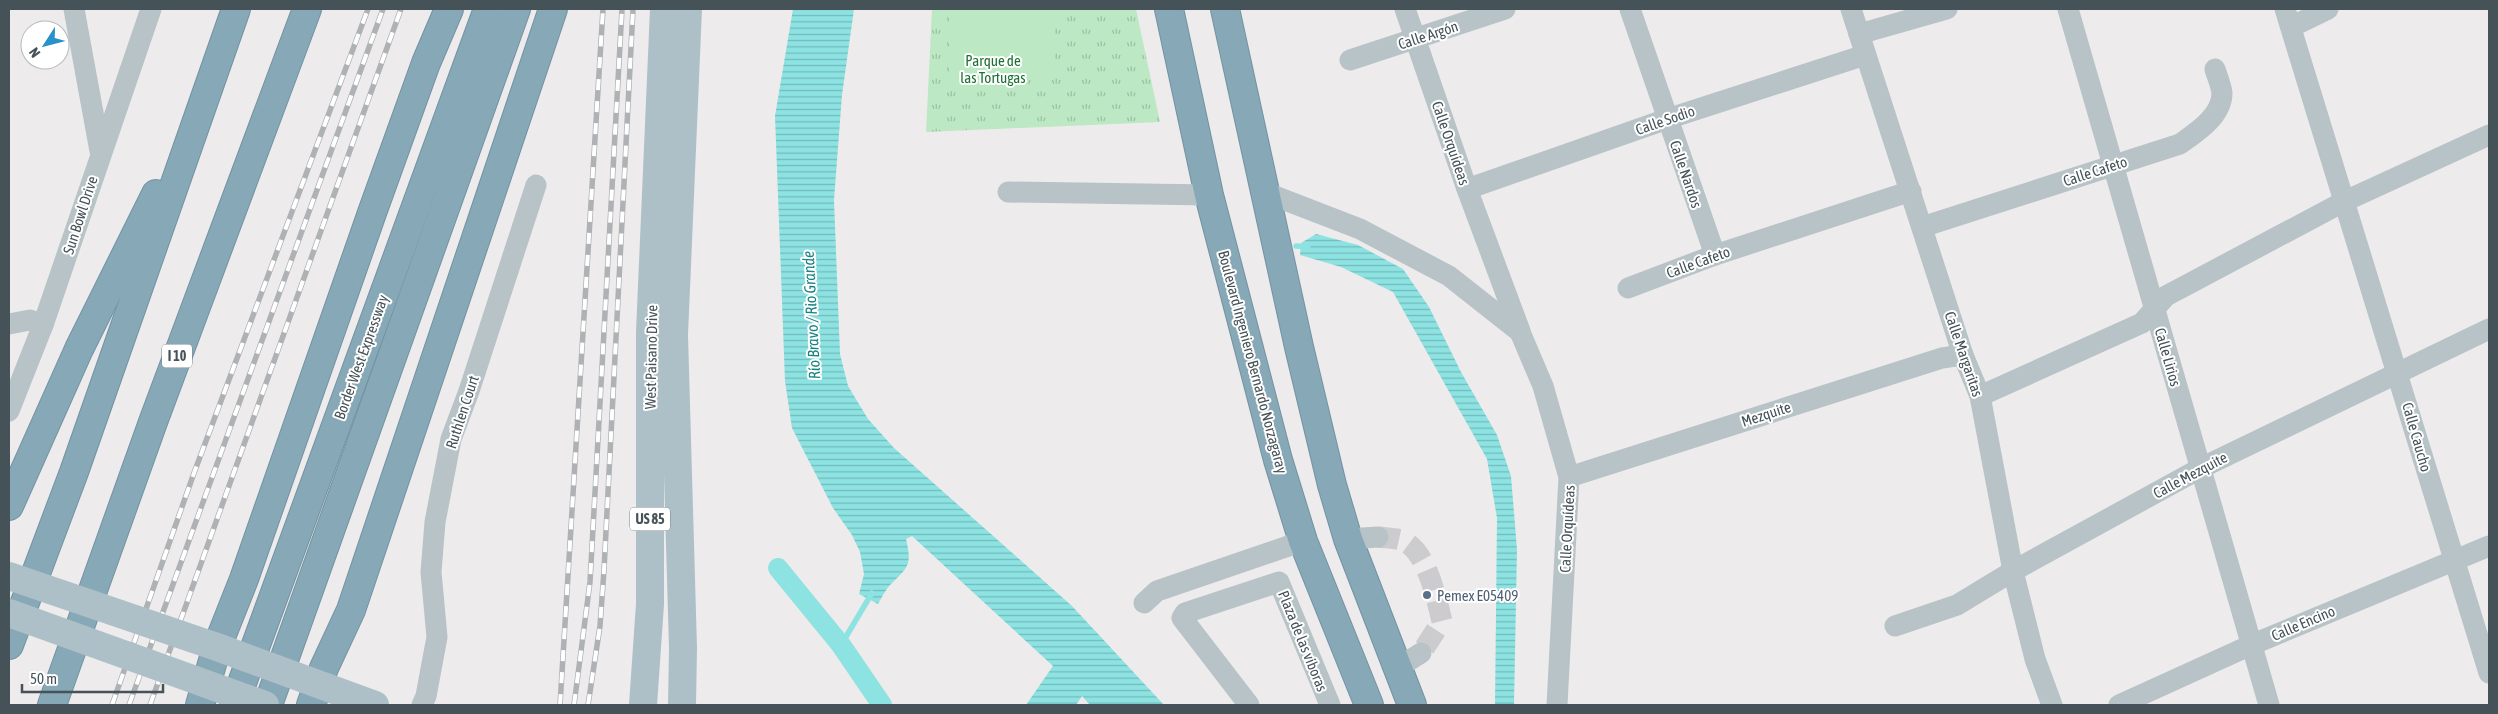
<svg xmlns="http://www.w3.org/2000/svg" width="2498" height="714" font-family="'Asap Condensed',sans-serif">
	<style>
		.park { fill: url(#park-tufts) }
		.garden { fill: #bce9c4 }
		.water { fill: url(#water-rules) }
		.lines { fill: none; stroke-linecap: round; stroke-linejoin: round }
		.stream { stroke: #8de2e2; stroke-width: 5.5 }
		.canal { stroke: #8de2e2; stroke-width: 20 }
		.minor-tunnel { stroke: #ccccce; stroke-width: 21; stroke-dasharray: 21 11; stroke-linecap: butt }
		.highway-casing { stroke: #7293a2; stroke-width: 30 }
		.minor { stroke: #b7c3c7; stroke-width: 21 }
		.major { stroke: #adc0c8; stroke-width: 28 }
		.highway { stroke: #87a8b6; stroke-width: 28 }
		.rail-casing { stroke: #aeb2b5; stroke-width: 5.5 }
		.rail { stroke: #fff; stroke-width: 4; stroke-dasharray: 11; stroke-linecap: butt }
		.major-bridge { stroke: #adc0c8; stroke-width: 28 }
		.service-dot { fill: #5c6f8a; stroke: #fff; stroke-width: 2 }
		.labels { text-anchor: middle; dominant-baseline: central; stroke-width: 4; stroke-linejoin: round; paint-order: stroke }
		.shield { fill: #fff; stroke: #7d8689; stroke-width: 1 }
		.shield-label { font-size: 14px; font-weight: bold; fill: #455257 }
		.street-label { font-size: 15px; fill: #455257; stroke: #fff }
		.park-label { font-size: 15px; fill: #1e7036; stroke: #fff }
		.service-label { font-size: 15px; fill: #4e5e75; stroke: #fff; text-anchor: start }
		.water-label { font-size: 16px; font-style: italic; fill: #178382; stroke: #fff }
	</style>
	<defs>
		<pattern id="park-tufts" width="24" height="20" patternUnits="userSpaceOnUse" patternTransform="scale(1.25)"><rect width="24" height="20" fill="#bce9c4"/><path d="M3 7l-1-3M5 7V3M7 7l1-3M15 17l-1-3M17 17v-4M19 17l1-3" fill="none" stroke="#9bbfa2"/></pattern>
		<pattern id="water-rules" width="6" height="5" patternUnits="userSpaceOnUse" patternTransform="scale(1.25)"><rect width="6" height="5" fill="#8de2e2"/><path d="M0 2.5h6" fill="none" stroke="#75baba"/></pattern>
	</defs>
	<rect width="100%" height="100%" fill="#eeebec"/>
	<polygon class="park" points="932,9 1136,9 1160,122 926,132"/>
	<polygon class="garden" points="949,9 1055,9 1055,80 949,81"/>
	<g class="water">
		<path d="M793,9h61l-12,86 -8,105 6,154 8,32 20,33 26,29 178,158 92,99h-74l-8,-9 -6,9h-50l27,-39 -141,-130 -6,3c6,26 3,27 -15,45 -5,5 -9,13 -13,20l-19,-10 5,-20 -4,-22 -8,-17 -19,-27 -41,-80 -7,-47 -10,-265z"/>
		<polygon points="1316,234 1358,245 1403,269 1429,307 1461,372 1497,435 1511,476 1517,549 1514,705 1495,705 1497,518 1487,459 1393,292 1341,267 1300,255 1301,243"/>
	</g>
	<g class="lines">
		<g class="stream">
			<polyline points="1296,246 1308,247"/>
			<polyline points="841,645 872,593"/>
		</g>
		<polyline class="canal" points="778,568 841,645 882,705"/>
		<path class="minor-tunnel" d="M1378,537c7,1 16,1 23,3 26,9 35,58 41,81l-21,32"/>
		<g class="highway-casing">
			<g id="highway">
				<polyline points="1169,9 1209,195 1278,460 1303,541 1369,705"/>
				<polyline points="1225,9 1299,347 1332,485 1348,539 1412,705"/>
				<polyline points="9,506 79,349 156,194"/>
				<polyline points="9,645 74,472 236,9"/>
				<polyline points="52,705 153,422 307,9"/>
				<polyline points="200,705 217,647 244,579 373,210 426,63 449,9"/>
				<polyline points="234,705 488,9"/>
				<polyline points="268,705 516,9"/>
				<polyline points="311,705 324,668 351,610 553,9"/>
			</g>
		</g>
		<g class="minor">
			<polyline points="74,9 100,151"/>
			<polyline points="1405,9 1467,189 1520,331"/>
			<polyline points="1630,9 1715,255"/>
			<polyline points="1851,9 1963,355 1980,396 2013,571 2035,659 2052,705"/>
			<polyline points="2068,9 2269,705"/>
			<polyline points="2285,9 2489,673"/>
			<polyline points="2291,27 2328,9"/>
			<polyline points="1859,34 1947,9"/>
			<polyline points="1350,60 1505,9"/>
			<polyline points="1467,189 1667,119 1865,55"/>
			<polyline points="1008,192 1209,195"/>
			<polyline points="1267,193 1360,229 1449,276 1520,332 1543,386 1569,477 1557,705"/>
			<path d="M1922,227l258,-83c17,-12 42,-28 42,-51 -1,-8 -5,-17 -7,-24"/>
			<polyline points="1628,288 1715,255 1911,191"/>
			<polyline points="9,324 30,320 43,325"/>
			<polyline points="1980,396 2142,323 2166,296 2343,202 2489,135"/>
			<polyline points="9,411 43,325 151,9"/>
			<polyline points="1569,477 1942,358 1963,355"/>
			<polyline points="1348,539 1378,537"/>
			<polyline points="1144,603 1157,591 1303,541"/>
			<polyline points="1895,626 1957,605 2013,571 2201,468 2489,329"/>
			<polyline points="1399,667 1421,653"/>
			<polyline points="422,705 426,696 437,637 431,572 435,522 451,439 469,391 536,185"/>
			<polyline points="1249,705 1182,618 1185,613 1279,582 1330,705"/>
			<polyline points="2119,705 2251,645 2489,546"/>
		</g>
		<g class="major">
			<polyline points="643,705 650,604 650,332 664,9"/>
			<polyline points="682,705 683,648 674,335 688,9"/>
		</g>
		<use href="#highway" class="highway"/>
		<g class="rail-casing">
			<g id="rail">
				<polyline points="112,705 194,473 368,9"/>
				<polyline points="129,705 383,9"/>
				<polyline points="150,705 401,9"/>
				<polyline points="560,705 603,9"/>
				<polyline points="574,705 590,582 622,9"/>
				<polyline points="588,705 600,626 604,570 633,9"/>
			</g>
		</g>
		<use href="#rail" class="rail"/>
		<g class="major-bridge">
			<polyline points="9,576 217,647 375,705"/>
			<polyline points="9,613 265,705"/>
		</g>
	</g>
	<circle class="service-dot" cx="1427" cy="595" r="5"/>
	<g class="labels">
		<g class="shield">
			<rect x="162" y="344.5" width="30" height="23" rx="4"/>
			<rect x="630" y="507.5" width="40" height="23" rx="4"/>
		</g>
		<g class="shield-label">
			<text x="177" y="356">I 10</text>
			<text x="650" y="519">US 85</text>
		</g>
		<g class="street-label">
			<text transform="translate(1428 35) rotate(-18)">Calle Argón</text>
			<text transform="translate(1665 120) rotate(-19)">Calle Sodio</text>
			<text transform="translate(1451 143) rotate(71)">Calle Orquídeas</text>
			<text transform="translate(2095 171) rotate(-18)">Calle Cafeto</text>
			<text transform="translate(1686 174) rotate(71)">Calle Nardos</text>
			<text transform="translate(80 215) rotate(-72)">Sun Bowl Drive</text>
			<text transform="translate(1698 262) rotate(-20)">Calle Cafeto</text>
			<text transform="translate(1964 354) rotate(71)">Calle Margaritas</text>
			<text transform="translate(361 357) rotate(-70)">Border West Expressway</text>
			<text transform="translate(651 357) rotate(-89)">West Paisano Drive</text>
			<text transform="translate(2168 357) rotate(74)">Calle Lirios</text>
			<text transform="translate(1253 362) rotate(75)">Boulevard Ingeniero Bernardo Norzagaray</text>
			<text transform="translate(462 412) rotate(-72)">Ruthlen Court</text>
			<text transform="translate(1766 414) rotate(-18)">Mezquite</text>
			<text transform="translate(2417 437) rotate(74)">Calle Caucho</text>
			<text transform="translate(2190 475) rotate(-28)">Calle Mezquite</text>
			<text transform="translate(1567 529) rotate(-87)">Calle Orquídeas</text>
			<text transform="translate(2303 623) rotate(-23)">Calle Encino</text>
			<text transform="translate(1303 641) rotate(68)">Plaza de las víboras</text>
		</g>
		<g class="park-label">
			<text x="993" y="60">Parque de<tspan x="993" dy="17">las Tortugas</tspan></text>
		</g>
		<g class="service-label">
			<text x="1437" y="595">Pemex E05409</text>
		</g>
		<g class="water-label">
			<text transform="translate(811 315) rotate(-93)">Río Bravo / Rio Grande</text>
		</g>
	</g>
	<rect width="2498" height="714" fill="none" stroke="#455257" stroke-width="20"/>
	<g transform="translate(45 45) rotate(234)"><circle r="24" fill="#ffffff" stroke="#b5babc"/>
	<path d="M0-4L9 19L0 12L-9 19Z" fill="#2991ca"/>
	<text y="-8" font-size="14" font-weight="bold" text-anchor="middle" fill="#455257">N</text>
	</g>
	<path d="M22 684v8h141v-8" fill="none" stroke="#455257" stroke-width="2.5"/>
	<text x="30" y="684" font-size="15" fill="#455257" stroke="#ffffff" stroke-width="4" paint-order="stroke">50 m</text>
</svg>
